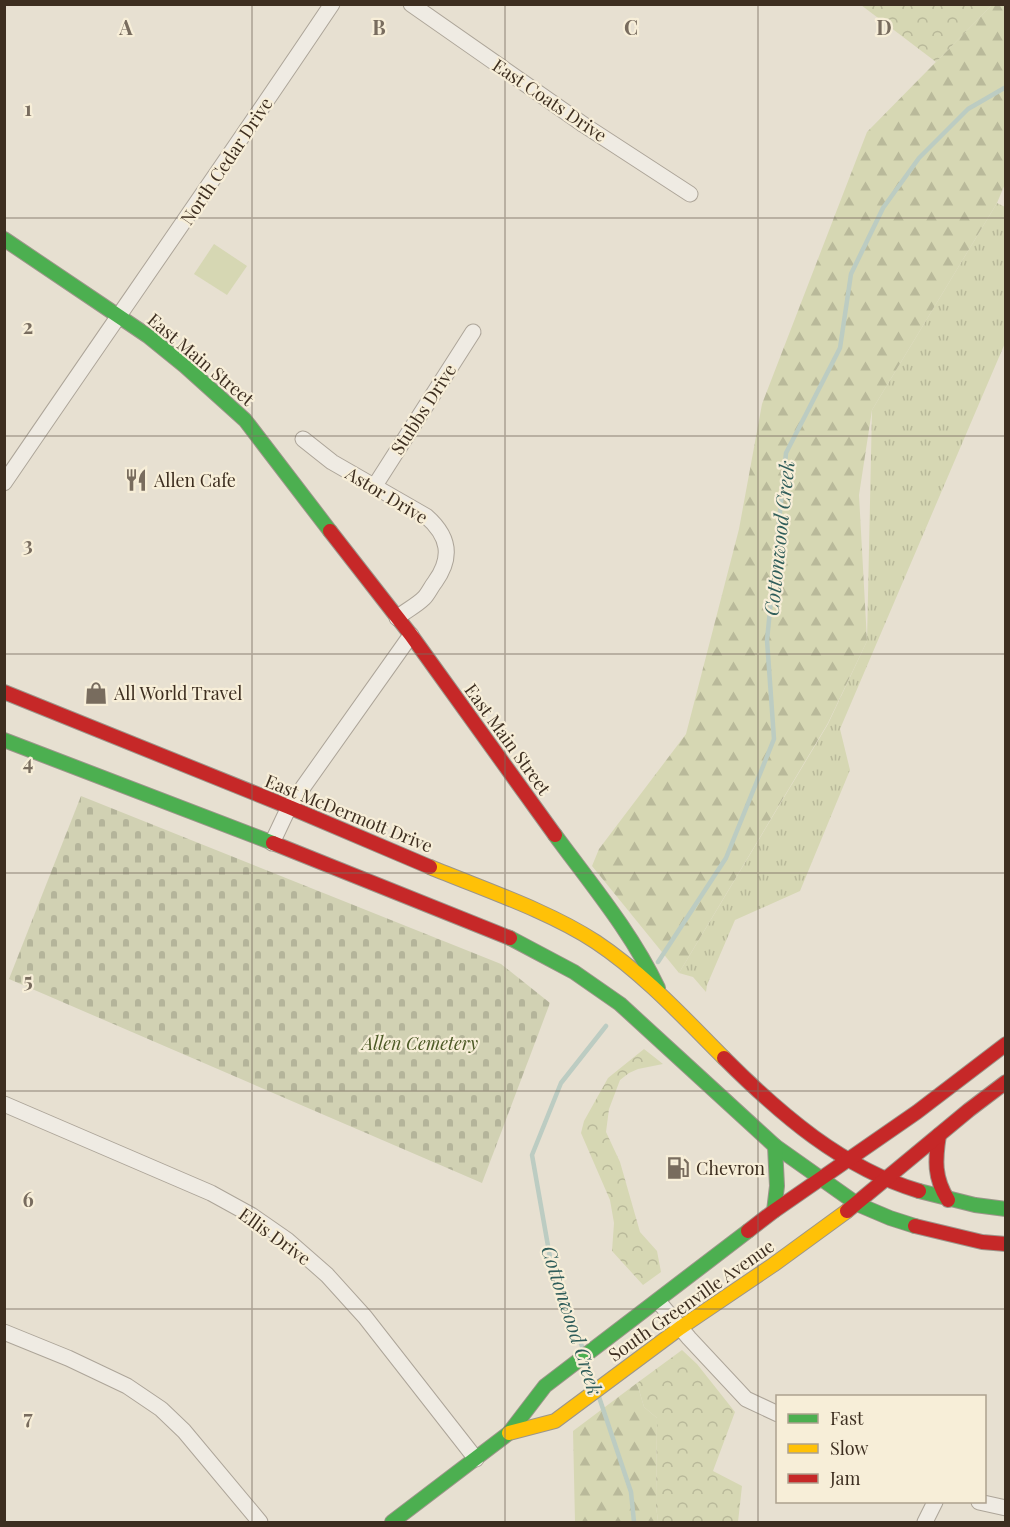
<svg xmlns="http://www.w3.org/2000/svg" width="1010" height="1527" font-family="'Playfair Display',serif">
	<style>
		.grass { fill: url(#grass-tufts) }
		.forest { fill: url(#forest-firs) }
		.cemetery { fill: url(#cemetery-stones) }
		.park { fill: url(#park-crowns) }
		.pitch { fill: #d6d7b3 }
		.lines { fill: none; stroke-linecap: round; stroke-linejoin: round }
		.stream { stroke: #bcccc2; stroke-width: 4.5 }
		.street-casing { stroke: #ada599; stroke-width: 17 }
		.fast-casing { stroke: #9c958a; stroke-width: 16 }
		.slow-casing { stroke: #9c958a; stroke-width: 16 }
		.jam-casing { stroke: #9c958a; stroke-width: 16 }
		.street { stroke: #efebe3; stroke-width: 15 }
		.fast { stroke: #4caf50; stroke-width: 14 }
		.slow { stroke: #ffc107; stroke-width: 14 }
		.jam { stroke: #c62828; stroke-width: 14 }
		.grid { fill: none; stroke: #786c5e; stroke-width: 1.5; stroke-opacity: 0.55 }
		.labels { text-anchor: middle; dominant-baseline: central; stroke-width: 4.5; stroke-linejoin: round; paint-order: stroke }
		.street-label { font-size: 18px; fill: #3d2e20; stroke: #f7eed8 }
		.poi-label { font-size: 18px; fill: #3d2e20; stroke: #f7eed8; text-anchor: start }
		.park-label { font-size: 18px; font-style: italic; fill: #4d5a26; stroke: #f7eed8 }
		.water-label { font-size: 20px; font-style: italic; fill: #2f5d5a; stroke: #f7eed8 }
		.grid-label { font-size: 20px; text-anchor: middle; font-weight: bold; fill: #786c5e; stroke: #f7eed8; stroke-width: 4.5; stroke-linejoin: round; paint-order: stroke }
	</style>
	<defs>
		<pattern id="grass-tufts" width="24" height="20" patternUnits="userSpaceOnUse" patternTransform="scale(1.5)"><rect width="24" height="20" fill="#d6d7b3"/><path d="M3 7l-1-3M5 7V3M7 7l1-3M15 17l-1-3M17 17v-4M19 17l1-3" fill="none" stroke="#b9b99a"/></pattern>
		<pattern id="forest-firs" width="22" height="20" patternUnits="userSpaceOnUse" patternTransform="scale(1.5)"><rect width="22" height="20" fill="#d6d7b3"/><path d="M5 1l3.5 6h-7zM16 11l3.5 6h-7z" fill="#b9b99a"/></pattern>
		<pattern id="cemetery-stones" width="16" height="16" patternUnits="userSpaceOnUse" patternTransform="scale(1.5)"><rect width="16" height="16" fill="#d1d1b3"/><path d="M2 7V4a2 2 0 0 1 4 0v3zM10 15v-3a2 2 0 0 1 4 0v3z" fill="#b4b49a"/></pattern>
		<pattern id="park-crowns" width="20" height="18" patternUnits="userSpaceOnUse" patternTransform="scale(1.5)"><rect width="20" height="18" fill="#d6d7b3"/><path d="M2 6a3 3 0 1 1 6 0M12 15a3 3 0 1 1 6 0" fill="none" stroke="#b9b99a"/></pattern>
	</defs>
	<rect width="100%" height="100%" fill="#e7e0d1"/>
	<polygon class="grass" points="997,203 1005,207 1005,343 840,729 850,770 800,891 735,920 707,985 706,992 693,977 679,973 828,724 867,641 872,410"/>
	<g class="forest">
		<polygon points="992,5 1005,5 1005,184 997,203 872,410 859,495 867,641 828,723 679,973 592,866 599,849 686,734 739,529 762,404 867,132"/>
		<polygon points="637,1383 644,1407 657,1418 656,1505 658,1522 575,1522 573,1431"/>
	</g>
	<polygon class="cemetery" points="81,796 501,964 550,1003 482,1183 9,979"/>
	<g class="park">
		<polygon points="861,5 992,5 936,62"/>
		<polygon points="644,1049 663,1064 638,1069 629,1073 620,1080 609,1109 606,1132 620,1162 640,1232 657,1251 661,1272 643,1285 612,1251 614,1223 610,1200 581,1133 584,1121 608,1078"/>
		<polygon points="682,1350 697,1364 735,1412 713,1471 742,1486 738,1522 658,1522 656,1505 657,1418 644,1407 637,1383"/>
	</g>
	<polygon class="pitch" points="214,244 247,266 227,295 194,274"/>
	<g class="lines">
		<g class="stream">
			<polyline points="658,962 726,858 774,739 767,640 786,453 840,348 851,274 883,208 919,158 968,109 1006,87"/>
			<polyline points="583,1349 551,1263 532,1155 561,1083 606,1026"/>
			<polyline points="587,1363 594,1383"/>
			<polyline points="599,1397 631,1492 634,1522"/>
		</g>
		<g class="street-casing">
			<g id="street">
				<polyline points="411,4 584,125 690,194"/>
				<path d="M303,439l29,23 94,54c23,20 27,41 9,66 -4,5 -7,12 -11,16 -8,8 -19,13 -27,20"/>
				<path d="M4,483c109,-160 220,-318 328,-479"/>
				<polyline points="374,487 473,332"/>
				<polyline points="272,843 289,807 411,635"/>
				<polyline points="4,1104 211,1193 251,1215 287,1240 327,1275 365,1317 476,1459"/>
				<polyline points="658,1301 689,1338 746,1399 778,1414"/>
				<polyline points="4,1332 68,1358 127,1386 161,1409 184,1431 260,1522"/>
				<polyline points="979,1502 1006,1508"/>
				<polyline points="925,1522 935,1502"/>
			</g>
		</g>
		<g class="fast-casing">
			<g id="fast">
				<polyline points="4,239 148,336 185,366 245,420 330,531"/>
				<polyline points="4,740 273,843"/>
				<path d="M555,835c36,49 77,98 103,153"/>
				<polyline points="510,938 574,972 620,1004 775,1146 857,1204 890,1218 915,1226"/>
				<polyline points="919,1191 975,1205 1006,1209"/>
				<polyline points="774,1211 777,1186 775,1146"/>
				<polyline points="392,1522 509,1433 545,1386 748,1231"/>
			</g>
		</g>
		<g class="slow-casing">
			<g id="slow">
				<path d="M430,867c53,22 119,44 166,75 48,32 88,76 128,116"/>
				<polyline points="509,1433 555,1421 680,1328 773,1265 847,1211"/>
			</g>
		</g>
		<g class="jam-casing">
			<g id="jam">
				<polyline points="330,531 411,635 555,835"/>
				<polyline points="4,692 289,807 430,867"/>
				<polyline points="273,843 510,938"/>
				<path d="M724,1058c56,56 118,110 195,133"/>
				<path d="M939,1135c-4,25 -5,43 9,65"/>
				<polyline points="847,1211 969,1110 1006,1082"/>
				<polyline points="915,1226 982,1242 1006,1244"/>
				<polyline points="748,1231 774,1211 917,1112 1006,1044"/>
			</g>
		</g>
		<use href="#street" class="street"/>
		<use href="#fast" class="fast"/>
		<use href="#slow" class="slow"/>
		<use href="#jam" class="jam"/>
	</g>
	<path class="grid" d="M252,4v1518M505,4v1518M758,4v1518M4,218h1002M4,436h1002M4,654h1002M4,873h1002M4,1091h1002M4,1309h1002"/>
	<defs>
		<g id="restaurant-bare" transform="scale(1.8)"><path d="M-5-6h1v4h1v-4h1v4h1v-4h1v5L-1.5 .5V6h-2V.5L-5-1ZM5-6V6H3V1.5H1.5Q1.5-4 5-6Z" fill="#786c5e" stroke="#f7eed8" stroke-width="2.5" paint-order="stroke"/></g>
		<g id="shop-bare" transform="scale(1.8)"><path d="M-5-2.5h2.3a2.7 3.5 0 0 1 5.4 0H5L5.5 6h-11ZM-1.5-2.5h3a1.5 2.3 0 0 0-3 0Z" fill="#786c5e" stroke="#f7eed8" stroke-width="2.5" paint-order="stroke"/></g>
		<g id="fuel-bare" transform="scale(1.8)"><path d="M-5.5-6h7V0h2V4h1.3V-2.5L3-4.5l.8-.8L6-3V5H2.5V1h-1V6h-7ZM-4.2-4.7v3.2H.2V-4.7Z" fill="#786c5e" stroke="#f7eed8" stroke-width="2.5" paint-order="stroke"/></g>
	</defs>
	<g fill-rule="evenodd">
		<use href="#restaurant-bare" x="136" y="480"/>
		<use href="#shop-bare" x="96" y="693"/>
		<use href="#fuel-bare" x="678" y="1168"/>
	</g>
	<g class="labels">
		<g class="street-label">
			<text transform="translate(550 100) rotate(34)">East Coats Drive</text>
			<text transform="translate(226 161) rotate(-56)">North Cedar Drive</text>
			<text transform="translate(201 359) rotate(40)">East Main Street</text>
			<text transform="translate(423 409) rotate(-57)">Stubbs Drive</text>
			<text transform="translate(387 495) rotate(31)">Astor Drive</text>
			<text transform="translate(508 739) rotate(54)">East Main Street</text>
			<text transform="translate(349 813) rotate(22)">East McDermott Drive</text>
			<text transform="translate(275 1236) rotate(36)">Ellis Drive</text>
			<text transform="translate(691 1300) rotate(-35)">South Greenville Avenue</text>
		</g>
		<g class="poi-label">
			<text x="154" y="480">Allen Cafe</text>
			<text x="114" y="693">All World Travel</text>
			<text x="696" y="1168">Chevron</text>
		</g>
		<g class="park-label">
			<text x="420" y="1043">Allen Cemetery</text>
		</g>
		<g class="water-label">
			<text transform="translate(778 538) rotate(-84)">Cottonwood Creek</text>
			<text transform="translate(573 1320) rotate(72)">Cottonwood Creek</text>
		</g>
	</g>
	<g class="grid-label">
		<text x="126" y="35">A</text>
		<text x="379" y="35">B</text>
		<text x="631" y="35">C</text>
		<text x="884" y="35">D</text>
		<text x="28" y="116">1</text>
		<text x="28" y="334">2</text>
		<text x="28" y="552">3</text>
		<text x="28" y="770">4</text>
		<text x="28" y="988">5</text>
		<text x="28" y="1207">6</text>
		<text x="28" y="1425">7</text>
	</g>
	<rect width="1010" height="1527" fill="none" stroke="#3d2e20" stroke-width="12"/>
	<rect x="776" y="1395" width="210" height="108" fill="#f7eed8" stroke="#ada18e" stroke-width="1.5"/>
	<rect x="788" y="1414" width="30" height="9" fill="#4caf50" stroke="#ada18e" stroke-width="1.5"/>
	<text x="830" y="1425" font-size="18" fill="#3d2e20">Fast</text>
	<rect x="788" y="1444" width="30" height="9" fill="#ffc107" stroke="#ada18e" stroke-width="1.5"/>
	<text x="830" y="1455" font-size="18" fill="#3d2e20">Slow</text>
	<rect x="788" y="1474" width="30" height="9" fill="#c62828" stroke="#ada18e" stroke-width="1.5"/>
	<text x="830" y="1485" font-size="18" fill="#3d2e20">Jam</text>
</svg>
